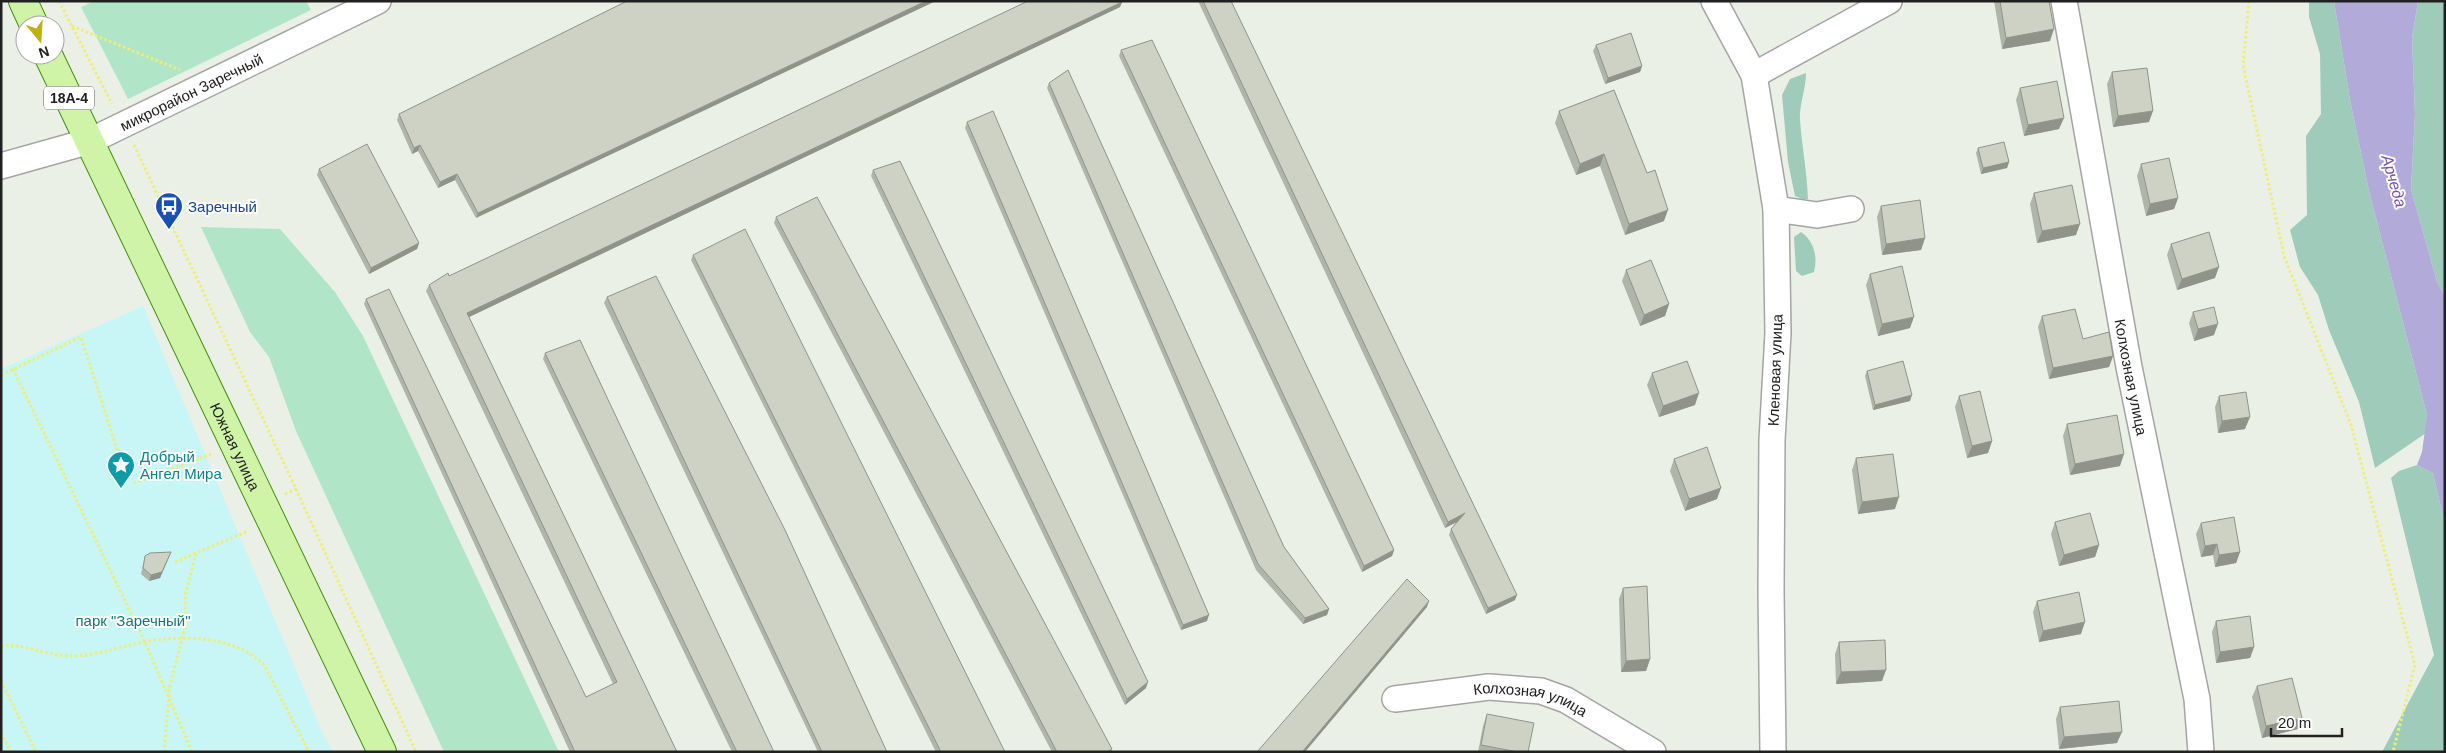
<svg xmlns="http://www.w3.org/2000/svg" width="2446" height="753" font-family="Arial,sans-serif">
	<style>
		.grass { fill: #b1e5c8 }
		.forest { fill: #9fcbbb }
		.park { fill: #c8f5f5 }
		.water { fill: #b2abd9 }
		.lines { fill: none; stroke-linecap: round; stroke-linejoin: round }
		.minor-casing { stroke: #a4a4a4; stroke-width: 28 }
		.major-casing { stroke: #428f0d; stroke-width: 30 }
		.path { stroke: #ecee79; stroke-width: 3; stroke-dasharray: 2.5 2.5; stroke-linecap: butt }
		.minor { stroke: #fff; stroke-width: 25 }
		.major { stroke: #cff4a7; stroke-width: 28 }
		.wall { fill: #b0b5a9 }
		.shaded-wall { fill: #90938a }
		.building { fill: #cdd2c5; stroke: #90938a }
		.labels { text-anchor: middle; dominant-baseline: central; stroke-width: 4; stroke-linejoin: round; paint-order: stroke }
		.shield { fill: #fff; stroke: #636363; stroke-width: 1 }
		.shield-label { font-size: 14px; font-weight: bold; fill: #202020 }
		.street-label { font-size: 15px; fill: #202020; stroke: #fff }
		.transit-label { font-size: 15px; fill: #164399; stroke: #fff; text-anchor: start }
		.culture-label { font-size: 15px; fill: #0d838f; stroke: #fff; text-anchor: start }
		.park-label { font-size: 15px; fill: #157676; stroke: #fff }
		.water-label { font-size: 16px; font-style: italic; fill: #7753a8; stroke: #fff }
	</style>
	<rect width="100%" height="100%" fill="#ebf0e7"/>
	<g class="grass">
		<polygon points="94,1 306,1 311,10 128,99 81,7"/>
		<polygon points="201,227 280,229 335,292 363,336 559,752 444,752 296,431 269,357 250,332"/>
	</g>
	<g class="forest">
		<polygon points="2309,1 2334,1 2350,100 2369,191 2427,415 2426,433 2375,468 2359,402 2329,330 2318,295 2300,267 2290,230 2307,215 2306,136 2321,114 2320,54 2309,17"/>
		<polygon points="2418,1 2445,1 2445,296 2437,282 2411,189 2415,114 2412,38"/>
		<path d="M1806,73c0,16 -7,32 -6,47 2,27 7,52 8,79h-6l-7,-3 -7,-34 -6,-67 8,-16z"/>
		<path d="M1801,232c13,9 17,25 13,40l-12,4 -6,-5 -2,-34z"/>
		<polygon points="2417,465 2433,473 2445,525 2445,752 2382,752 2434,655 2391,478 2399,471"/>
	</g>
	<polygon class="park" points="143,306 322,732 333,752 1,752 1,369"/>
	<polygon class="water" points="2334,1 2418,1 2412,38 2415,114 2411,189 2437,282 2445,296 2445,525 2433,473 2417,465 2422,452 2427,415 2369,191 2350,100"/>
	<g class="lines">
		<g class="minor-casing">
			<g id="minor">
				<polyline points="1714,1 1754,75 1776,209 1778,333 1772,440 1771,589 1773,752"/>
				<path id="s1" d="M2064,1l65,366 68,332 4,53"/>
				<polyline points="1754,75 1889,1"/>
				<path id="s2" d="M1,166l89,-25 288,-140"/>
				<polyline points="1776,209 1817,215 1851,209"/>
				<path id="s3" d="M1395,699l94,-12 52,4 25,9 87,52"/>
			</g>
		</g>
		<g class="major-casing">
			<g id="major">
				<polyline points="23,1 34,25"/>
				<path id="s4" d="M48,55l334,697"/>
			</g>
		</g>
		<g class="path">
			<polyline points="59,1 112,104"/>
			<polyline points="2249,1 2243,65 2284,256 2351,425 2415,665 2393,752"/>
			<polyline points="72,26 180,70"/>
			<polyline points="134,145 296,489 416,752"/>
			<polyline points="13,369 145,642 192,752"/>
			<polyline points="1,375 81,337 121,462"/>
			<polyline points="134,483 211,454"/>
			<polyline points="285,494 296,489"/>
			<polyline points="175,562 248,531"/>
			<path d="M1,646c25,-3 47,11 72,10 30,-1 55,-13 83,-16 37,-4 79,-3 108,25l45,87"/>
			<polyline points="1,681 36,752"/>
			<polyline points="1,733 11,752"/>
			<polyline points="164,752 170,685 186,624 185,596 196,553"/>
		</g>
		<use href="#minor" class="minor"/>
		<use href="#major" class="major"/>
	</g>
	<g class="wall">
		<polygon points="627,1 476,218 455,180 438,188 418,151 412,154 397,120 399,114"/>
		<polygon points="1198,1 1231,1 1515,600 1486,614 1449,535 1451,529 1457,522 1445,528"/>
		<polygon points="1994,1 2049,1 2050,41 2002,49"/>
		<polygon points="1122,2 1120,7 469,317 677,752 570,752 364,304 366,299 586,697 613,684 426,291 429,285"/>
		<polygon points="1596,45 1642,66 1640,72 1605,84 1593,51"/>
		<polygon points="1121,50 1394,550 1392,556 1362,572 1119,56"/>
		<polygon points="2112,72 2149,122 2113,127 2107,84"/>
		<polygon points="1049,83 1284,547 1329,609 1327,615 1303,624 1256,570 1047,88"/>
		<polygon points="2020,88 2059,129 2024,136 2016,100"/>
		<polygon points="1614,90 1664,221 1625,235 1600,166 1576,175 1555,123 1559,111"/>
		<polygon points="967,122 1207,621 1181,630 965,128"/>
		<polygon points="1978,148 2009,162 2007,168 1981,174 1976,153"/>
		<polygon points="2141,164 2178,198 2174,209 2146,216 2137,176"/>
		<polygon points="319,169 419,243 417,249 369,274 317,175"/>
		<polygon points="873,170 1146,688 1125,705 871,176"/>
		<polygon points="2034,193 2076,235 2037,243 2030,204"/>
		<polygon points="1881,206 1925,238 1921,250 1882,255 1877,217"/>
		<polygon points="776,217 1112,749 1111,752 1052,752 774,223"/>
		<polygon points="2171,244 2215,278 2177,290 2167,255"/>
		<polygon points="693,255 1005,752 936,752 691,260"/>
		<polygon points="1626,270 1669,304 1665,316 1640,326 1622,281"/>
		<polygon points="1870,274 1910,328 1878,336 1866,285"/>
		<polygon points="607,297 887,752 818,752 604,303"/>
		<polygon points="2193,312 2214,335 2194,341 2189,323"/>
		<polygon points="2042,316 2113,356 2109,367 2049,379 2038,327"/>
		<polygon points="545,353 774,752 732,752 543,359"/>
		<polygon points="1867,371 1910,401 1873,410 1865,376"/>
		<polygon points="1652,373 1695,405 1659,417 1647,385"/>
		<polygon points="1959,396 1992,441 1988,453 1967,458 1955,407"/>
		<polygon points="2219,396 2245,429 2218,433 2215,407"/>
		<polygon points="2067,424 2120,466 2070,475 2063,436"/>
		<polygon points="1856,458 1895,509 1858,514 1852,470"/>
		<polygon points="1674,459 1717,499 1685,511 1670,471"/>
		<polygon points="2055,522 2099,545 2095,557 2059,566 2051,534"/>
		<polygon points="2201,523 2240,552 2236,563 2215,567 2213,555 2201,557 2196,534"/>
		<polygon points="171,552 160,578 149,581 141,574 145,556"/>
		<polygon points="1623,588 1650,659 1646,671 1621,672 1619,599"/>
		<polygon points="2037,601 2081,634 2039,642 2033,612"/>
		<polygon points="2216,621 2254,647 2250,658 2216,663 2212,632"/>
		<polygon points="1839,642 1882,681 1836,684 1835,654"/>
		<polygon points="2257,686 2302,718 2298,729 2262,738 2252,697"/>
		<polygon points="2060,707 2117,743 2059,749 2056,719"/>
		<polygon points="1487,714 1528,752 1478,752 1483,726"/>
	</g>
	<g class="shaded-wall">
		<polygon points="926,1 936,1 476,218 478,213"/>
		<polygon points="1122,2 1120,7 465,319 467,313"/>
		<polygon points="2054,29 2050,41 2002,49 2006,38"/>
		<polygon points="1642,66 1640,72 1605,84 1608,78"/>
		<polygon points="2153,111 2149,122 2113,127 2118,116"/>
		<polygon points="2064,118 2059,129 2024,136 2028,125"/>
		<polygon points="420,145 418,151 412,154 414,148"/>
		<polygon points="1604,154 1600,166 1576,175 1580,164"/>
		<polygon points="2009,162 2007,168 1981,174 1983,168"/>
		<polygon points="457,174 455,180 438,188 440,182"/>
		<polygon points="2178,198 2174,209 2146,216 2150,204"/>
		<polygon points="1668,210 1664,221 1625,235 1629,224"/>
		<polygon points="2080,224 2076,235 2037,243 2042,231"/>
		<polygon points="1925,238 1921,250 1882,255 1886,244"/>
		<polygon points="419,243 417,249 369,274 371,268"/>
		<polygon points="2219,267 2215,278 2177,290 2182,279"/>
		<polygon points="1669,304 1665,316 1640,326 1644,315"/>
		<polygon points="1914,317 1910,328 1878,336 1882,324"/>
		<polygon points="2218,324 2214,335 2194,341 2198,329"/>
		<polygon points="2113,356 2109,367 2049,379 2053,368"/>
		<polygon points="1699,393 1695,405 1659,417 1663,406"/>
		<polygon points="1912,395 1910,401 1873,410 1875,405"/>
		<polygon points="2250,417 2245,429 2218,433 2222,421"/>
		<polygon points="1992,441 1988,453 1967,458 1972,446"/>
		<polygon points="2124,454 2120,466 2070,475 2075,464"/>
		<polygon points="1721,488 1717,499 1685,511 1689,499"/>
		<polygon points="1899,497 1895,509 1858,514 1862,502"/>
		<polygon points="1465,513 1463,519 1445,528 1448,522"/>
		<polygon points="2217,544 2213,555 2201,557 2205,546"/>
		<polygon points="2099,545 2095,557 2059,566 2064,555"/>
		<polygon points="1394,550 1392,556 1362,572 1364,566"/>
		<polygon points="171,552 160,578 149,581 151,575"/>
		<polygon points="2240,552 2236,563 2215,567 2219,555"/>
		<polygon points="1517,595 1515,600 1486,614 1488,608"/>
		<polygon points="1429,601 1427,607 1305,752 1302,752"/>
		<polygon points="1329,609 1327,615 1303,624 1305,618"/>
		<polygon points="1209,615 1207,621 1181,630 1183,625"/>
		<polygon points="2085,622 2081,634 2039,642 2043,631"/>
		<polygon points="2254,647 2250,658 2216,663 2220,652"/>
		<polygon points="1650,659 1646,671 1621,672 1626,661"/>
		<polygon points="1886,670 1882,681 1836,684 1841,672"/>
		<polygon points="1148,682 1146,688 1125,705 1127,699"/>
		<polygon points="2302,718 2298,729 2262,738 2266,726"/>
		<polygon points="2122,732 2117,743 2059,749 2064,737"/>
	</g>
	<g class="building">
		<polygon points="627,1 926,1 478,213 457,174 440,182 420,145 414,148 399,114"/>
		<polygon points="1028,1 1122,2 467,313 677,752 575,752 366,299 389,289 586,697 617,682 429,285 448,273 449,276"/>
		<polygon points="1203,1 1231,1 1517,595 1488,608 1451,529 1465,513 1448,522"/>
		<polygon points="2000,1 2049,1 2054,29 2006,38"/>
		<polygon points="1631,33 1642,66 1608,78 1596,45"/>
		<polygon points="1152,40 1394,550 1364,566 1121,50"/>
		<polygon points="2147,68 2153,111 2118,116 2112,72"/>
		<polygon points="1068,70 1284,547 1329,609 1305,618 1258,564 1049,83"/>
		<polygon points="2057,81 2064,118 2028,125 2020,88"/>
		<polygon points="1614,90 1647,173 1655,170 1668,210 1629,224 1604,154 1580,164 1559,111"/>
		<polygon points="993,111 1209,615 1183,625 967,122"/>
		<polygon points="2004,142 2009,162 1983,168 1978,148"/>
		<polygon points="367,144 419,243 371,268 319,169"/>
		<polygon points="2169,158 2178,198 2150,204 2141,164"/>
		<polygon points="900,161 1148,682 1127,699 873,170"/>
		<polygon points="2072,185 2080,224 2042,231 2034,193"/>
		<polygon points="817,197 1112,749 1107,752 1057,752 776,217"/>
		<polygon points="1920,200 1925,238 1886,244 1881,206"/>
		<polygon points="745,229 1005,752 941,752 693,255"/>
		<polygon points="2209,232 2219,267 2182,279 2171,244"/>
		<polygon points="1651,260 1669,304 1644,315 1626,270"/>
		<polygon points="1902,266 1914,317 1882,324 1870,274"/>
		<polygon points="656,276 785,530 887,752 822,752 607,297"/>
		<polygon points="2214,307 2218,324 2198,329 2193,312"/>
		<polygon points="2075,309 2083,339 2109,332 2113,356 2053,368 2042,316"/>
		<polygon points="580,340 774,752 737,752 545,353"/>
		<polygon points="1687,361 1699,393 1663,406 1652,373"/>
		<polygon points="1903,361 1912,395 1875,405 1867,371"/>
		<polygon points="1980,391 1992,441 1972,446 1959,396"/>
		<polygon points="2246,392 2250,417 2222,421 2219,396"/>
		<polygon points="2117,415 2124,454 2075,464 2067,424"/>
		<polygon points="1707,447 1721,488 1689,499 1674,459"/>
		<polygon points="1893,454 1899,497 1862,502 1856,458"/>
		<polygon points="2090,513 2099,545 2064,555 2055,522"/>
		<polygon points="2234,517 2240,552 2219,555 2217,544 2205,546 2201,523"/>
		<polygon points="171,552 162,572 151,575 143,568 145,556 150,553"/>
		<polygon points="1407,579 1429,601 1302,752 1257,752"/>
		<polygon points="1647,586 1650,659 1626,661 1623,588"/>
		<polygon points="2079,592 2085,622 2043,631 2037,601"/>
		<polygon points="2250,616 2254,647 2220,652 2216,621"/>
		<polygon points="1885,640 1886,670 1841,672 1839,642"/>
		<polygon points="2292,678 2302,718 2266,726 2257,686"/>
		<polygon points="2119,701 2122,732 2064,737 2060,707"/>
		<polygon points="1487,714 1534,723 1528,752 1518,752 1481,745"/>
	</g>
	<defs>
		<g id="bus-pin" transform="scale(1.4375)"><path d="M0 17L-7.5 6A9.5 9.5 0 1 1 7.5 6Z" fill="#1a4fb4" stroke="#fff"/><path d="M-5-6H5V4H4V6H2V4H-2V6H-4V4H-5ZM-3.5-4V0h7V-4ZM-3.5 1.2v1.5H-2V1.2ZM2 1.2v1.5H3.5V1.2Z" fill="#fff"/></g>
		<g id="sight-pin" transform="scale(1.4375)"><path d="M0 17L-7.5 6A9.5 9.5 0 1 1 7.5 6Z" fill="#0f9aa8" stroke="#fff"/><path d="M0-6L1.8-2.2L6-1.7L2.9 1.2L3.7 5.4L0 3.3L-3.7 5.4L-2.9 1.2L-6-1.7L-1.8-2.2Z" fill="#fff"/></g>
	</defs>
	<g fill-rule="evenodd">
		<use href="#bus-pin" x="169" y="206"/>
		<use href="#sight-pin" x="121" y="465"/>
	</g>
	<g class="labels">
		<rect class="shield" x="44" y="86.5" width="50" height="23" rx="4"/>
		<g class="shield-label">
			<text x="69" y="98">18А-4</text>
		</g>
		<g class="street-label">
			<text stroke="none"><textPath href="#s2" startOffset="205">микрорайон Заречный</textPath></text>
			<text transform="translate(1775 370) rotate(-88)">Кленовая улица</text>
			<text stroke="none"><textPath href="#s1" startOffset="382">Колхозная улица</textPath></text>
			<text stroke="none"><textPath href="#s4" startOffset="434">Южная улица</textPath></text>
			<text stroke="none"><textPath href="#s3" startOffset="138">Колхозная улица</textPath></text>
		</g>
		<g class="transit-label">
			<text x="188" y="206">Заречный</text>
		</g>
		<g class="culture-label">
			<text x="140" y="456">Добрый<tspan x="140" dy="17">Ангел Мира</tspan></text>
		</g>
		<g class="park-label">
			<text x="133" y="620">парк "Заречный"</text>
		</g>
		<g class="water-label">
			<text transform="translate(2394 181) rotate(74)">Арчеда</text>
		</g>
	</g>
	<rect width="2446" height="753" fill="none" stroke="#202020" stroke-width="5"/>
	<g transform="translate(40 40) rotate(162)"><circle r="24" fill="#ffffff" stroke="#a6a6a6"/>
	<path d="M0-4L9 19L0 12L-9 19Z" fill="#bfb111"/>
	<text y="-8" font-size="14" font-weight="bold" text-anchor="middle" fill="#202020">N</text>
	</g>
	<path d="M2271 728v8h71v-8" fill="none" stroke="#202020" stroke-width="2.5"/>
	<text x="2278" y="728" font-size="15" fill="#202020" stroke="#ffffff" stroke-width="4" paint-order="stroke">20 m</text>
</svg>
